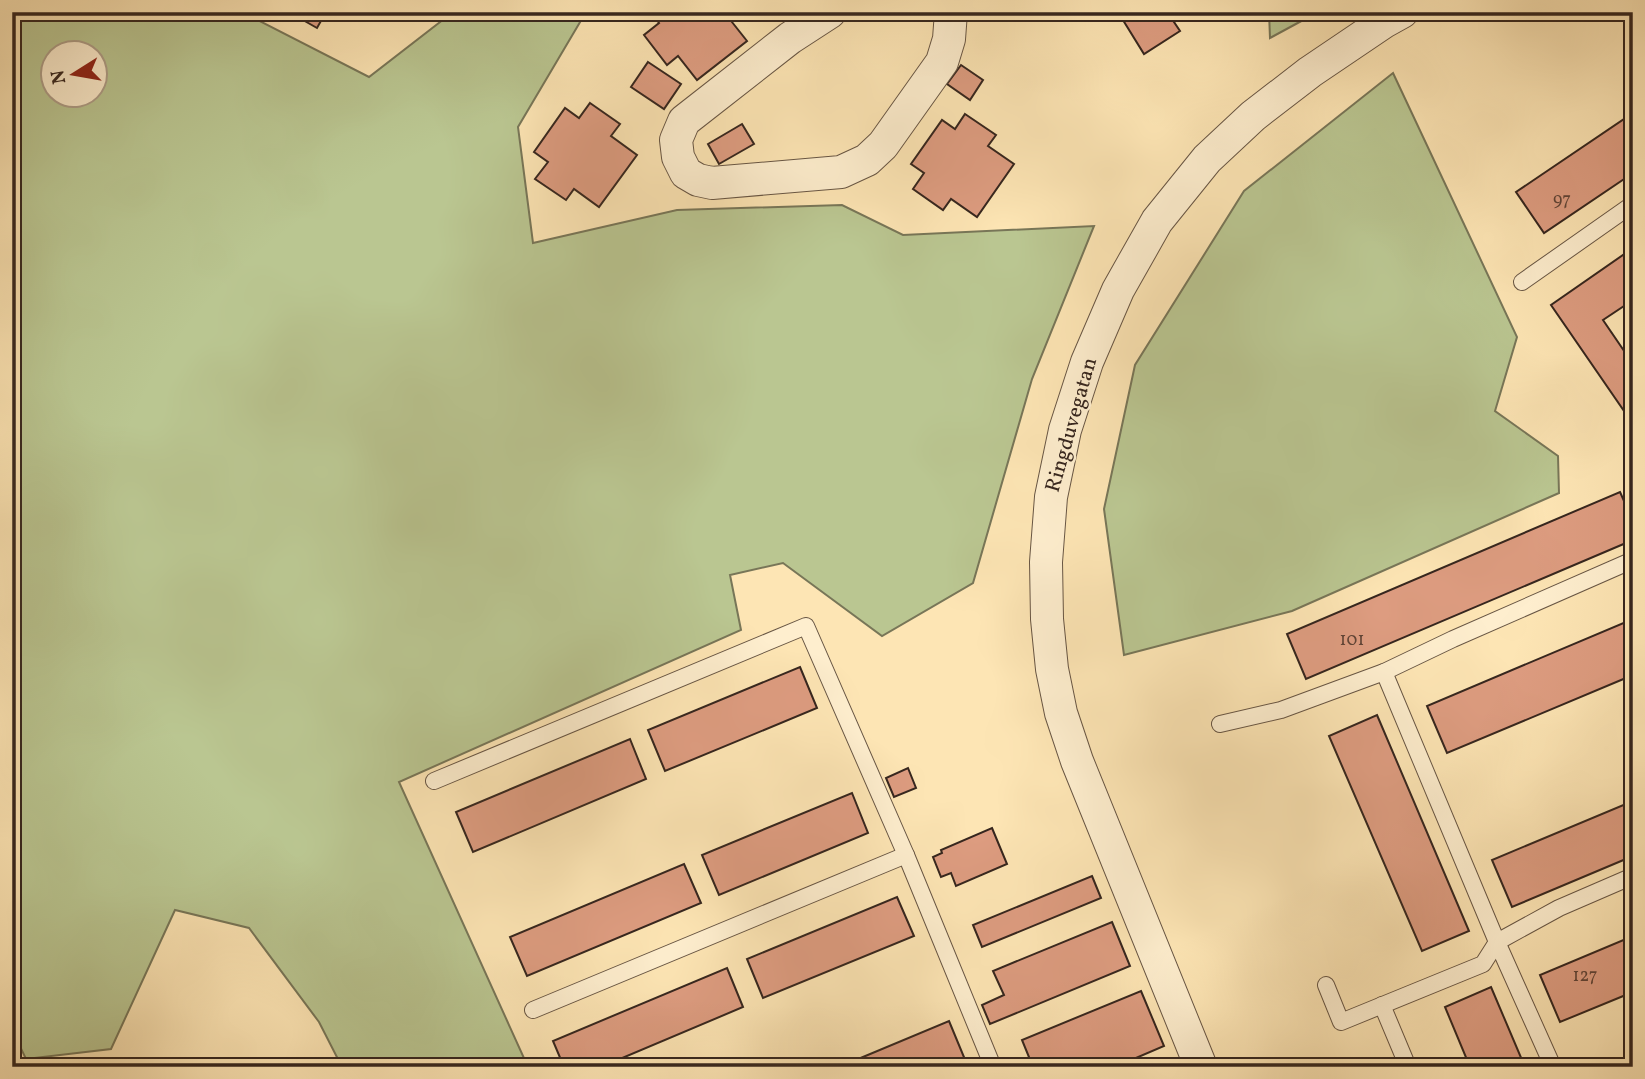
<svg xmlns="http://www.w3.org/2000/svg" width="1645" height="1079" font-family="Vollkorn,serif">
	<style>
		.green { fill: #bac691; stroke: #787658; stroke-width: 2; fill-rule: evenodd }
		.building { fill: #dd9c80; stroke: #36261e; stroke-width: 2 }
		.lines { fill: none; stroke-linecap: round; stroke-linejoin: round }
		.service-casing { stroke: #685644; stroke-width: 18 }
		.minor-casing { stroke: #685644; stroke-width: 34 }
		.service { stroke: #feeece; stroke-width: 16 }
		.minor { stroke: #feeece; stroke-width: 32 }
		.labels { text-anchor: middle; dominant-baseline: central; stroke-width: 5; stroke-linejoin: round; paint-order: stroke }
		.number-label { font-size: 18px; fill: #604436 }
		.street-label { font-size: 21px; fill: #36261e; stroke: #feeece }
	</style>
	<rect width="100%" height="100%" fill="#fde5b4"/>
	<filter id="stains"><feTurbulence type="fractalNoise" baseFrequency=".00286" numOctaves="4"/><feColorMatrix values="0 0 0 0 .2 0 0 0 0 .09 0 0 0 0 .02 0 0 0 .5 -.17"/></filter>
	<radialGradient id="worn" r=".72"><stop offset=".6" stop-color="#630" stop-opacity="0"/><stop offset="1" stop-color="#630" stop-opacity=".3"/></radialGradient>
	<g class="green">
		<path d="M12,12h230l127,65 84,-65h133l-68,115 15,116 144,-33 165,-5 61,30 191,-9 -62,153 -59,204 -91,53 -99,-73 -53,12 11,55 -342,152 129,285h-186l-23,-45 -70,-94 -74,-18 -64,139 -85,10 -14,-29zM52,52h42v42h-42z"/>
		<polygon points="1269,12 1318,12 1270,38"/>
		<polygon points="1393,73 1517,337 1495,411 1558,456 1559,493 1292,611 1124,655 1104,509 1135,365 1244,191"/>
	</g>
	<g class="building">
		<polygon points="289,12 326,12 317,28"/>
		<polygon points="651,12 734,12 728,17 747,41 697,80 678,56 667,65 644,35 659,23"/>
		<polygon points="1118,12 1190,12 1174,22 1180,31 1144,54"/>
		<polygon points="648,62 681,84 664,109 631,87"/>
		<polygon points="961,65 983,80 970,100 947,84"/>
		<polygon points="590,103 620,124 611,136 637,155 599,207 574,189 566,200 535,179 548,162 534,152 565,108 579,118"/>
		<polygon points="1633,113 1633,173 1544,233 1516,192"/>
		<polygon points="965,114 996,135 988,146 1014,164 977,217 951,199 943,210 913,189 924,173 911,164 942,120 955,129"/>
		<polygon points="742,124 754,144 719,164 708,144"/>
		<polygon points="1633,248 1633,300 1603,320 1633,364 1633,424 1551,305"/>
		<polygon points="1620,492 1633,521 1633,540 1306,679 1287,634"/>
		<polygon points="1633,619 1633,675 1447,753 1427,706"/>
		<polygon points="800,667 817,708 665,771 648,730"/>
		<polygon points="1377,715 1469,931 1422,951 1329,736"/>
		<polygon points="630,739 646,779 473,852 456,812"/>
		<polygon points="908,768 916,788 894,797 886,778"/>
		<polygon points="852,793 868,833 719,895 702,855"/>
		<polygon points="1633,801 1633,856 1512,907 1492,860"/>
		<polygon points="992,828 1007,864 956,886 951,873 941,877 933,857 942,853 941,850"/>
		<polygon points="684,864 701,903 527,976 510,937"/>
		<polygon points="1092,876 1101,898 982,947 973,925"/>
		<polygon points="897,897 914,936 763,998 747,959"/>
		<polygon points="1112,922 1130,966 990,1024 982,1005 1004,995 993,971"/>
		<polygon points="1633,936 1633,992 1560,1022 1540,975"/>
		<polygon points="727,968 743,1007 601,1067 564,1067 553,1041"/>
		<polygon points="1491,987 1525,1067 1470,1067 1445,1007"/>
		<polygon points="1141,991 1164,1046 1115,1067 1033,1067 1022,1040"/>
		<polygon points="949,1021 966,1062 954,1067 839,1067"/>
	</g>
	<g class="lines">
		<g class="service-casing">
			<g id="service">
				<polyline points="1522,282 1633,204"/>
				<polyline points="1384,672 1497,942 1553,1067"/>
				<polyline points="1220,724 1281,710 1384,672 1453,639 1633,560"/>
				<polyline points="434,781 806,626 906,855 993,1067"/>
				<polyline points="1326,985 1341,1022 1483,964 1497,942 1559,908 1633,876"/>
				<polyline points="1382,1005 1408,1067"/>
				<polyline points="533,1010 906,855"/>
			</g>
		</g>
		<g class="minor-casing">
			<g id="minor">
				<polyline points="830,12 790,38 684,121 676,140 678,157 686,173 698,180 712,183 841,172 867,160 883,145 942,62 949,39 951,12"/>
				<polyline points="1201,1067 1077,761 1061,713 1052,669 1047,619 1046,562 1051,497 1065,430 1087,362 1118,290 1157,221 1207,159 1253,116 1310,72 1384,22 1402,12"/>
			</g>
		</g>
		<use href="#service" class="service"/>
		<use href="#minor" class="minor"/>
	</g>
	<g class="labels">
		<g class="number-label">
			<text x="1562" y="200">97</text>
			<text x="1352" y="640">101</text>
			<text x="1585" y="976">127</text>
		</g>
		<g class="street-label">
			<text transform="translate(1072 425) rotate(-74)">Ringduvegatan</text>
		</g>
	</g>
	<rect width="1645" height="1079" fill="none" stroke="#fde5b4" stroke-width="42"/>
	<rect x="14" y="14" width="1617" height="1051" fill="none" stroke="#36261e" stroke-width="3.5"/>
	<rect x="21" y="21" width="1603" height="1037" fill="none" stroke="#36261e" stroke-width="2"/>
	<g transform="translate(74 74) rotate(259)"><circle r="33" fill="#feeece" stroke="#ae9e88" stroke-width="2"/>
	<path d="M0-5L12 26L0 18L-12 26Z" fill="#8f2418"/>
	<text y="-10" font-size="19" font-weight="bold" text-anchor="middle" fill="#36261e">N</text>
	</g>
	<rect width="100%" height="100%" filter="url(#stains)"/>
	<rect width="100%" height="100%" fill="url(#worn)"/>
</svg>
